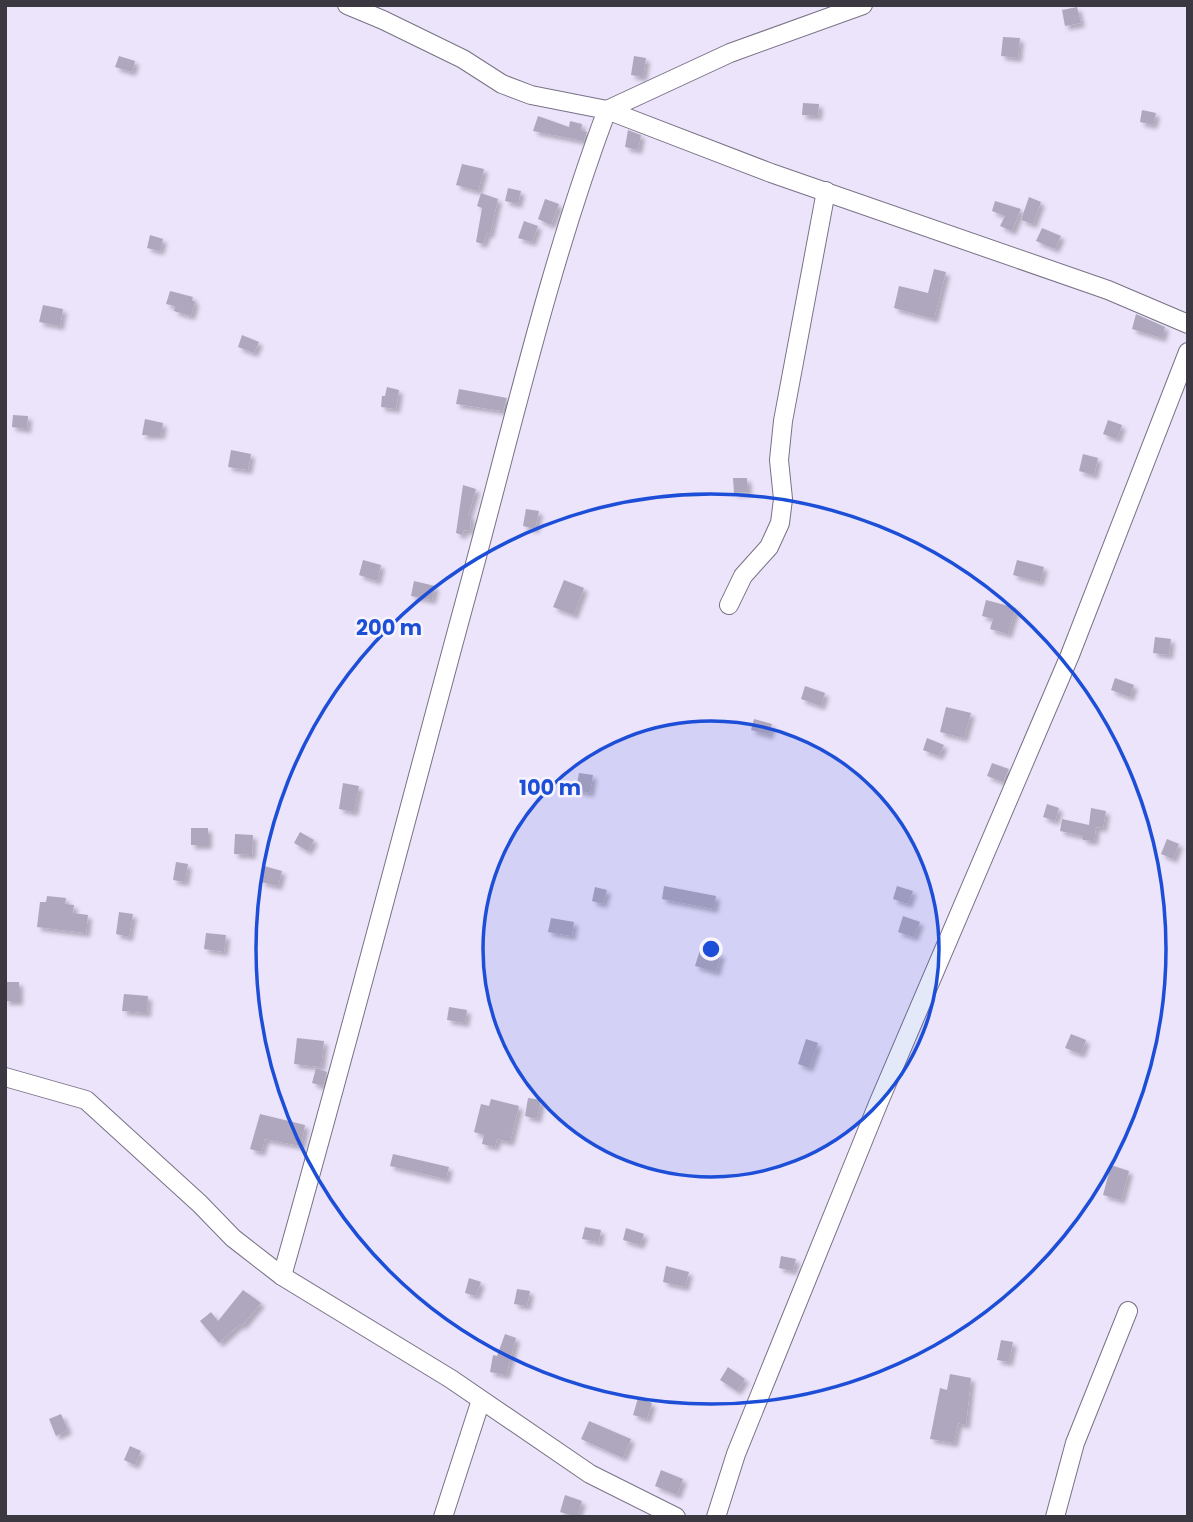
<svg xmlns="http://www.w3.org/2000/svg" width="1193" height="1522" font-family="Poppins,sans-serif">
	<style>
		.building { fill: #afa7bd; filter: url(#shadow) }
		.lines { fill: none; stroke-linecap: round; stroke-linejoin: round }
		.minor-casing { stroke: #787185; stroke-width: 20 }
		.minor { stroke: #fff; stroke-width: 18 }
		.ring { fill: none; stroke: #1d4ed8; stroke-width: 3.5 }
		.centre { fill: #1d4ed8; stroke: #f7f4fd; stroke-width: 3.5 }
		.ring-label { font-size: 21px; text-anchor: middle; font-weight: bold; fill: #1d4ed8; stroke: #f7f4fd; stroke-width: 5; stroke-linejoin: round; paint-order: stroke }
	</style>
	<defs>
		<filter id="shadow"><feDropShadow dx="4" dy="4" stdDeviation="2" flood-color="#0004"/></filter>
	</defs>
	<rect width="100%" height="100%" fill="#ece4fb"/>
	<g class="building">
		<polygon points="1077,7 1081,23 1065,26 1062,10"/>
		<polygon points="1003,37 1020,38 1018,58 1001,56"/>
		<polygon points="119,56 135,61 132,72 115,67"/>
		<polygon points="634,56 646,58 643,77 631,75"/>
		<polygon points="803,103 819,104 818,116 802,115"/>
		<polygon points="1142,110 1156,113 1153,125 1140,122"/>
		<polygon points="538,116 569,127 570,121 582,124 581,130 587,132 584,141 533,131"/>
		<polygon points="628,130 641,135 638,150 625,147"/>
		<polygon points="462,164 484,169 478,191 456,185"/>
		<polygon points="508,188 521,191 518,204 505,201"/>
		<polygon points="481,193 498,199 490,234 487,233 483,244 476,242 482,208 477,206"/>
		<polygon points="1029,197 1041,202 1033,224 1021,220"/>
		<polygon points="545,199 559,204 551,225 538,219"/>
		<polygon points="995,201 1021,209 1012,231 1000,226 1005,216 992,211"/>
		<polygon points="524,221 538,226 532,242 518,238"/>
		<polygon points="1042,228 1061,236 1055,249 1036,241"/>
		<polygon points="150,235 163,239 160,251 147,248"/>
		<polygon points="934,269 946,272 934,319 894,308 899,286 928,293"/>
		<polygon points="170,291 193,297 192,300 195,302 191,316 174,311 175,306 166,304"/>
		<polygon points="43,305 63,309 60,326 39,322"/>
		<polygon points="1136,314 1165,327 1162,338 1132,329"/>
		<polygon points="242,335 259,342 254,353 238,347"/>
		<polygon points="387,387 399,390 396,409 381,407 382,396 385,396"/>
		<polygon points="459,389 507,398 503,411 456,404"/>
		<polygon points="13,415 28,416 27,429 12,427"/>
		<polygon points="145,419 163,423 161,435 142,435"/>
		<polygon points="1108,420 1122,425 1117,439 1103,434"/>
		<polygon points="231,450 251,454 248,470 228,467"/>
		<polygon points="1083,454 1098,458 1094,475 1079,471"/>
		<polygon points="733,478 747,478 748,492 734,493"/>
		<polygon points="463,485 476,489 468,516 471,516 470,531 464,530 462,535 456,533"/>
		<polygon points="526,509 539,511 535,529 523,526"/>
		<polygon points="363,560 381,565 377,581 359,575"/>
		<polygon points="1017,560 1044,567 1040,582 1013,575"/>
		<polygon points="564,580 584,588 574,615 553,607"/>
		<polygon points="414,581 435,586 432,600 411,596"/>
		<polygon points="986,600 1016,608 1008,634 990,629 993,619 982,616"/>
		<polygon points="1155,637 1171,639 1169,655 1153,653"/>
		<polygon points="1115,678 1134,685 1130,697 1111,690"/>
		<polygon points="805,686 825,693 821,706 801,699"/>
		<polygon points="946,707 971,713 964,738 940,732"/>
		<polygon points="754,719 772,724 769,735 751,730"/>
		<polygon points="927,738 944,745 939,756 923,750"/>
		<polygon points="992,763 1009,769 1003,782 987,776"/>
		<polygon points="579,773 593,775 590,793 576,790"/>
		<polygon points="343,783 359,786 354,812 339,809"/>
		<polygon points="1047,804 1059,808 1055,821 1043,817"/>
		<polygon points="1091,808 1106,811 1103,828 1096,827 1094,841 1083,840 1083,836 1060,831 1062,819 1089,825"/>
		<rect x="191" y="828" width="17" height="17"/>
		<polygon points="300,832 314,840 308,851 294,843"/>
		<polygon points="235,834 253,835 252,855 234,854"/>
		<polygon points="1167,839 1179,844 1173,859 1161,854"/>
		<polygon points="176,862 188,864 185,882 173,880"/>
		<polygon points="264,866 282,871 278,886 261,882"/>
		<polygon points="664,886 716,896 714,909 662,899"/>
		<polygon points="897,886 913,891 908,904 893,899"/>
		<polygon points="595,887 607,890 603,904 592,901"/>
		<polygon points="47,896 66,898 65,904 74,905 73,913 88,915 86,933 37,927 40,902 46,902"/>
		<polygon points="119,912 133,914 129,937 116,934"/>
		<polygon points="903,916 920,922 914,937 898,932"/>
		<polygon points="551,918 574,922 572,936 548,932"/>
		<polygon points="206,933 226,935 224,952 204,949"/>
		<polygon points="701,947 721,954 716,972 695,966"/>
		<rect x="5" y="982" width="14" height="19"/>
		<polygon points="124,994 148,996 147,1013 122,1011"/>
		<polygon points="449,1007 467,1010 465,1023 447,1020"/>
		<polygon points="1071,1034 1086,1040 1081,1054 1065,1048"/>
		<polygon points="297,1038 324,1041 321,1067 294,1064"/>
		<polygon points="806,1039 818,1043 809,1068 798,1064"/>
		<polygon points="316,1068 327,1072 323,1086 312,1083"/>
		<polygon points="528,1098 541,1100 537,1119 525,1116"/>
		<polygon points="491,1099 519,1106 510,1142 497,1139 495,1147 482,1144 484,1135 474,1132 481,1104 489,1106"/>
		<polygon points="260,1114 305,1125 301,1146 265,1139 261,1152 250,1149"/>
		<polygon points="393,1154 449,1167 446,1179 390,1166"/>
		<polygon points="1111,1165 1129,1171 1121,1200 1103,1195"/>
		<polygon points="585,1227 601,1230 599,1242 582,1239"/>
		<polygon points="626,1228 644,1234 640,1245 623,1240"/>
		<polygon points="781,1256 796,1259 793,1271 779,1268"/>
		<polygon points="666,1266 689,1272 685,1287 663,1282"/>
		<polygon points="469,1278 481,1282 476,1296 465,1293"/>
		<polygon points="517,1289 530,1291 527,1306 514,1304"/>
		<polygon points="243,1290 261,1303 242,1326 240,1324 219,1343 200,1321 211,1312 218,1321"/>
		<polygon points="505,1334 516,1338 506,1375 490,1372 493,1355 497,1356"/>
		<polygon points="1001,1340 1013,1342 1009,1362 997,1360"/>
		<polygon points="728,1367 745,1379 737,1391 720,1380"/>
		<polygon points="950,1374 971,1378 966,1425 958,1423 954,1443 930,1439 940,1388 947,1390"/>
		<polygon points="638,1398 652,1403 647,1419 633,1415"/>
		<polygon points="61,1414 68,1430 56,1436 49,1419"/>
		<polygon points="589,1421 631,1439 623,1458 581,1439"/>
		<polygon points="130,1446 141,1451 135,1465 124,1460"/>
		<polygon points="661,1470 683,1479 677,1495 655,1486"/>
		<polygon points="565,1495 582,1501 577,1517 560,1512"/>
	</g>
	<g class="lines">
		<g class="minor-casing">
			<g id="minor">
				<polyline points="347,5 383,20 463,59 502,84 531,95 607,110 771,173 1108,290 1188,324"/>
				<polyline points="729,605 743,576 769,547 780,523 783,499 779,460 783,421 826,191"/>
				<polyline points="5,1077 86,1100 200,1204 233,1238 282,1276 451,1379 590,1474 676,1517"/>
				<path d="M282,1276c64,-225 122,-450 183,-675 45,-164 82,-331 142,-491l123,-57 133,-48"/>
				<polyline points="443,1517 481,1400"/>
				<polyline points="716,1517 736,1454 878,1104 1070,655 1188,352"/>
				<polyline points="1055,1517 1075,1443 1128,1311"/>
			</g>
		</g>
		<use href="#minor" class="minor"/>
	</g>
	<circle cx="711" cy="949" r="228" fill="#1d4ed8" fill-opacity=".12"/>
	<g class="ring">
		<circle cx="711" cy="949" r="228"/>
		<circle cx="711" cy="949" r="455"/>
	</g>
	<circle cx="711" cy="949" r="10" class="centre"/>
	<g class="ring-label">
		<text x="389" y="635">200 m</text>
		<text x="550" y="795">100 m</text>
	</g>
	<rect width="1193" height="1522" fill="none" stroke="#3c3841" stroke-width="14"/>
</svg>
